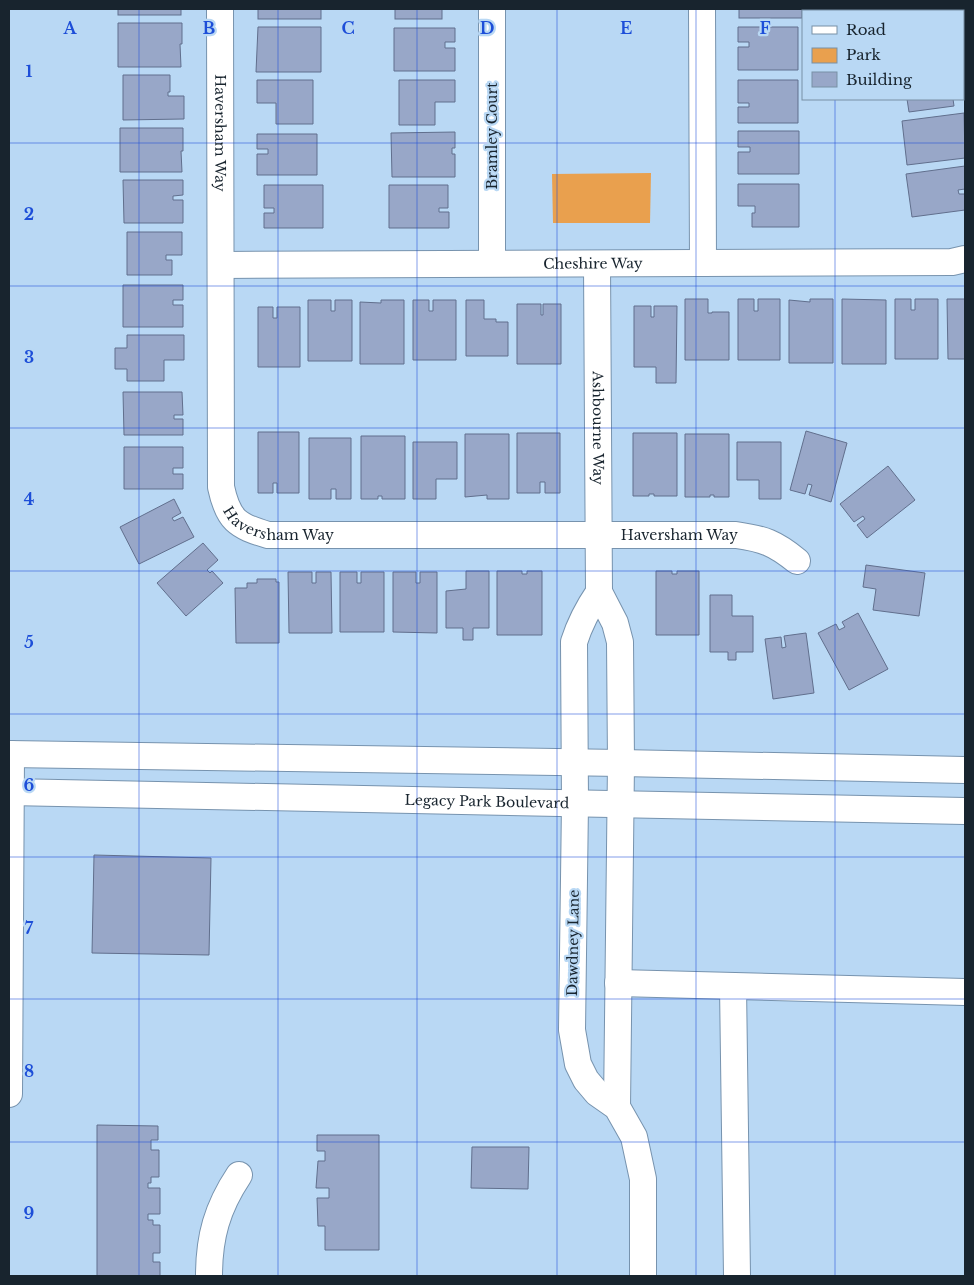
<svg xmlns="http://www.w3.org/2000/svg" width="974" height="1285" font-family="'Libre Baskerville',serif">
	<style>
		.green { fill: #e9a04e }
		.building { fill: #98a7c8; stroke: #616f8d }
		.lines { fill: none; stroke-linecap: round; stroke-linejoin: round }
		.minor-casing { stroke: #7793ae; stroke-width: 28 }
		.minor { stroke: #fff; stroke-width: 26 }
		.grid { fill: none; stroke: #1d4ed8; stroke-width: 1; stroke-opacity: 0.55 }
		.labels { text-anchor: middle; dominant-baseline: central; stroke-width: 4.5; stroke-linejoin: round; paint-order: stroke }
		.street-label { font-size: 14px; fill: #18242e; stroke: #b9d8f4 }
		.grid-label { font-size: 16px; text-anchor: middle; font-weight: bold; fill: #1d4ed8; stroke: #b9d8f4; stroke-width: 4.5; stroke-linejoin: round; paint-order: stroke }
	</style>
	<rect width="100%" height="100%" fill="#b9d8f4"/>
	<polygon class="green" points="651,173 650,223 553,223 552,174"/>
	<g class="building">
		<rect x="118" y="9" width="63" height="6"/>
		<rect x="258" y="9" width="63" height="10"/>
		<rect x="395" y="9" width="47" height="10"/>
		<rect x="739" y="9" width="63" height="9"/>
		<polygon points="118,23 182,23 182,44 180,44 181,67 118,67"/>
		<polygon points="258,27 321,27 321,72 256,72"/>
		<polygon points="738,27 798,27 798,70 738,70 738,47 749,47 749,42 738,42"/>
		<polygon points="394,28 455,28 455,42 445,42 445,48 455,48 455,71 394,71"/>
		<polygon points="123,75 170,75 170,92 168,92 168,96 184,96 184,119 123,120"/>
		<polygon points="257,80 313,80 313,124 276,124 276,103 257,103"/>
		<polygon points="399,80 455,80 455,102 435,102 435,125 399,125"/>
		<polygon points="738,80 798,80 798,123 738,123 738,107 749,107 749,103 738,103"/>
		<polygon points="907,99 953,99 954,106 909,112"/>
		<polygon points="964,113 965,158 907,165 902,121"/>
		<polygon points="120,128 183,128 183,151 181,151 182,172 120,172"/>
		<polygon points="738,131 799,131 799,174 738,174 738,152 750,152 750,147 738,147"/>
		<polygon points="455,132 455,148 452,148 452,154 455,154 455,177 392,177 391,133"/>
		<polygon points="257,134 317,134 317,175 257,175 257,154 268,154 268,149 257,149"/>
		<polygon points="965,166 965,189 958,190 959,194 965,194 965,210 912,217 906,174"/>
		<polygon points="123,180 183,180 183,195 173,196 173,200 183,200 183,223 124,223"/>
		<polygon points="738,184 799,184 799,227 752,227 752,213 755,213 755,206 738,206"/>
		<polygon points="264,185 323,185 323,228 264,228 264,213 274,213 274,208 264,208"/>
		<polygon points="389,185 448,185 448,208 439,208 439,212 449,212 449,228 389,228"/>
		<polygon points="127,232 182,232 182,255 166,255 166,260 172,260 172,275 127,275"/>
		<polygon points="123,285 183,285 183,300 173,300 173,305 183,305 183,327 123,327"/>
		<polygon points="685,299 708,299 708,313 712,313 712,312 729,312 729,360 685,360"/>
		<polygon points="738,299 754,299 754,311 758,311 758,299 780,299 780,360 738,360"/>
		<polygon points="810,299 833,299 833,363 789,363 789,300 810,302"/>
		<polygon points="842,299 886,300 886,364 842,364"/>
		<polygon points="895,299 911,299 911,310 915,310 915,299 938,299 938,359 895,359"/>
		<polygon points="947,299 965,299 965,359 948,359"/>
		<polygon points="308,300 331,300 331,311 335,311 335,300 352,300 352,361 308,361"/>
		<polygon points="381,300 404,300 404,364 360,364 360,302 381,303"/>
		<polygon points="413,300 429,300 429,311 433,311 433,300 456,300 456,360 413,360"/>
		<polygon points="466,300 484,300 484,319 496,319 496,322 508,322 508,356 466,356"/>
		<polygon points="517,304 541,304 541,315 543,315 543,304 561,304 561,364 517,364"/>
		<polygon points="634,306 651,306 651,317 654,317 654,306 677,306 676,383 656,383 656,367 634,367"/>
		<polygon points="258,307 273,307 273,318 277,318 277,307 300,307 300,367 258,367"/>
		<polygon points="127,335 184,335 184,360 164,360 164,381 127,381 127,369 115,369 115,348 127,348"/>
		<polygon points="123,392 182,392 183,415 174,415 174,419 183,419 183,435 124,435"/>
		<polygon points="806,431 847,443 831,502 809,495 812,485 808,484 805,494 790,490"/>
		<polygon points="258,432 299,432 299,493 277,493 277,483 273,483 273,493 258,493"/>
		<polygon points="517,433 560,433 560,493 545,493 545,482 540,482 540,493 517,493"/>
		<polygon points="633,433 677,433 677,496 654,496 654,494 649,494 649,496 633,496"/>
		<polygon points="465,434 509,434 509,499 487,499 487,495 465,497"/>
		<polygon points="685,434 729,434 729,497 714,497 714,495 710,495 710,497 685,497"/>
		<polygon points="361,436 405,436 405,499 382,499 382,496 378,496 378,499 361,499"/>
		<polygon points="309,438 351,438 351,499 336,499 336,489 331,489 331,499 309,499"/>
		<polygon points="413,442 457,442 457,479 436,479 436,499 413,499"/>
		<polygon points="737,442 781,442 781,499 759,499 759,480 737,480"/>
		<polygon points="124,447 183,447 183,468 173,468 173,474 183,474 183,489 124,489"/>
		<polygon points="888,466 915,500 867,538 857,525 865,519 863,516 854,522 840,504"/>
		<polygon points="174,499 181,513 172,518 174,521 183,517 194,537 139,564 120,527"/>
		<polygon points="203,543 218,560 207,570 210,573 212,571 223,583 186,616 157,583"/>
		<polygon points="866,565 925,573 919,616 873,610 876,589 863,587"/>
		<polygon points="466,571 489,571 489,628 473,628 473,640 463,640 463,628 446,628 446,591 466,589"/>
		<polygon points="497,571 522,571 522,574 527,574 527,571 542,571 542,635 497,635"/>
		<polygon points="656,571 672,571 672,574 677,574 677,571 699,571 699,635 656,635"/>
		<polygon points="288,572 312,572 312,583 316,583 316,572 331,572 332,633 289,633"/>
		<polygon points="340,572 357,572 357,583 361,583 361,572 384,572 384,632 340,632"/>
		<polygon points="393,572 416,572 416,583 420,583 420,572 437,572 437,633 393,632"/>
		<polygon points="257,579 276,579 276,582 279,582 279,643 236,643 235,588 247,588 247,583 257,583"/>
		<polygon points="710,595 732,595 732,616 753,616 753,652 736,652 736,660 728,660 728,652 710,652"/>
		<polygon points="858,613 888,669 849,690 818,633 836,624 839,630 845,627 842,622"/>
		<polygon points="806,633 814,693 773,699 765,639 781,637 782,648 786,647 784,636"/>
		<polygon points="94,855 211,858 209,955 92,953"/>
		<polygon points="97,1125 158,1126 158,1140 151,1140 151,1150 159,1150 159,1177 151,1177 151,1183 148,1183 148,1188 160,1188 160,1214 148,1214 148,1220 153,1220 153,1225 160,1225 160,1253 153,1253 153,1262 160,1262 160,1276 97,1276"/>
		<polygon points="317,1135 379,1135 379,1250 325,1250 325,1226 318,1226 317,1198 329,1198 329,1188 316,1188 318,1161 325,1161 325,1151 317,1151"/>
		<polygon points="472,1147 529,1147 528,1189 471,1188"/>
	</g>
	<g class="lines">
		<g class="minor-casing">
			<g id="minor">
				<path id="s1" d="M220,9l1,478c7,33 16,39 47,48h468c28,4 39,8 61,26"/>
				<polyline points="702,9 703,262"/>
				<polyline points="492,263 492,9"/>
				<path id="s2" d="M597,264l2,328 16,31 5,19 1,121 -4,344"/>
				<path id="s3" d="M222,265l730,-3 13,-3"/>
				<path d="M599,592c-11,16 -19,31 -25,50l1,161 -3,227 6,34 8,16 11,13 20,14 17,30 9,42v97"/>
				<polyline points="9,754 621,763 965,770"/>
				<path id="s4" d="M9,792l956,19"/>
				<polyline points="618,983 965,992"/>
				<polyline points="733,986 737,1276"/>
				<polyline points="9,1094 11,754"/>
				<path d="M209,1276c0,-39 8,-68 30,-101"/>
			</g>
		</g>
		<use href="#minor" class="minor"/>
	</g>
	<path class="grid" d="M139,9v1267M278,9v1267M417,9v1267M557,9v1267M696,9v1267M835,9v2M835,99v1177M9,143h956M9,286h956M9,428h956M9,571h956M9,714h956M9,857h956M9,999h956M9,1142h956"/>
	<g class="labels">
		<g class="street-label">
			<text stroke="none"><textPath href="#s1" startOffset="124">Haversham Way</textPath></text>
			<text transform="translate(492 136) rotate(-90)">Bramley Court</text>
			<text stroke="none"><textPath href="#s3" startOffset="371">Cheshire Way</textPath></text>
			<text stroke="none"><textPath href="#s2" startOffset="164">Ashbourne Way</textPath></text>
			<text stroke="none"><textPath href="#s1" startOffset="558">Haversham Way</textPath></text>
			<text stroke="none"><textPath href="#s1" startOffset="962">Haversham Way</textPath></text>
			<text stroke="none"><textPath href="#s4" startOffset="478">Legacy Park Boulevard</textPath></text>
			<text transform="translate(573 943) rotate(-89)">Dawdney Lane</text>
		</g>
	</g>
	<g class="grid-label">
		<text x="70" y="34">A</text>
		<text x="209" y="34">B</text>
		<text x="348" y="34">C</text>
		<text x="487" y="34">D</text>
		<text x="626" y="34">E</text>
		<text x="765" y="34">F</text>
		<text x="29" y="77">1</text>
		<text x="29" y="220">2</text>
		<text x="29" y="363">3</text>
		<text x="29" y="505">4</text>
		<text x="29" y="648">5</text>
		<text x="29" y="791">6</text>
		<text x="29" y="934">7</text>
		<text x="29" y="1077">8</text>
		<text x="29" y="1219">9</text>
	</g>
	<rect width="974" height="1285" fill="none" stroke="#18242e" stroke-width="20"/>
	<rect x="802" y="10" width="162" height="90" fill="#b9d8f4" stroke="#7990a5"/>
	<rect x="812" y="26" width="25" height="8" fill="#ffffff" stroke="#7990a5"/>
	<text x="846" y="35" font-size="15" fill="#18242e">Road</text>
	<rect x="812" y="48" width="25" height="15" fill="#e9a04e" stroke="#7990a5"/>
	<text x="846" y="60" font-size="15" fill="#18242e">Park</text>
	<rect x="812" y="72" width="25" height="15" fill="#98a7c8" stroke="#7990a5"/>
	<text x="846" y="85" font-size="15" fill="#18242e">Building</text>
</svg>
